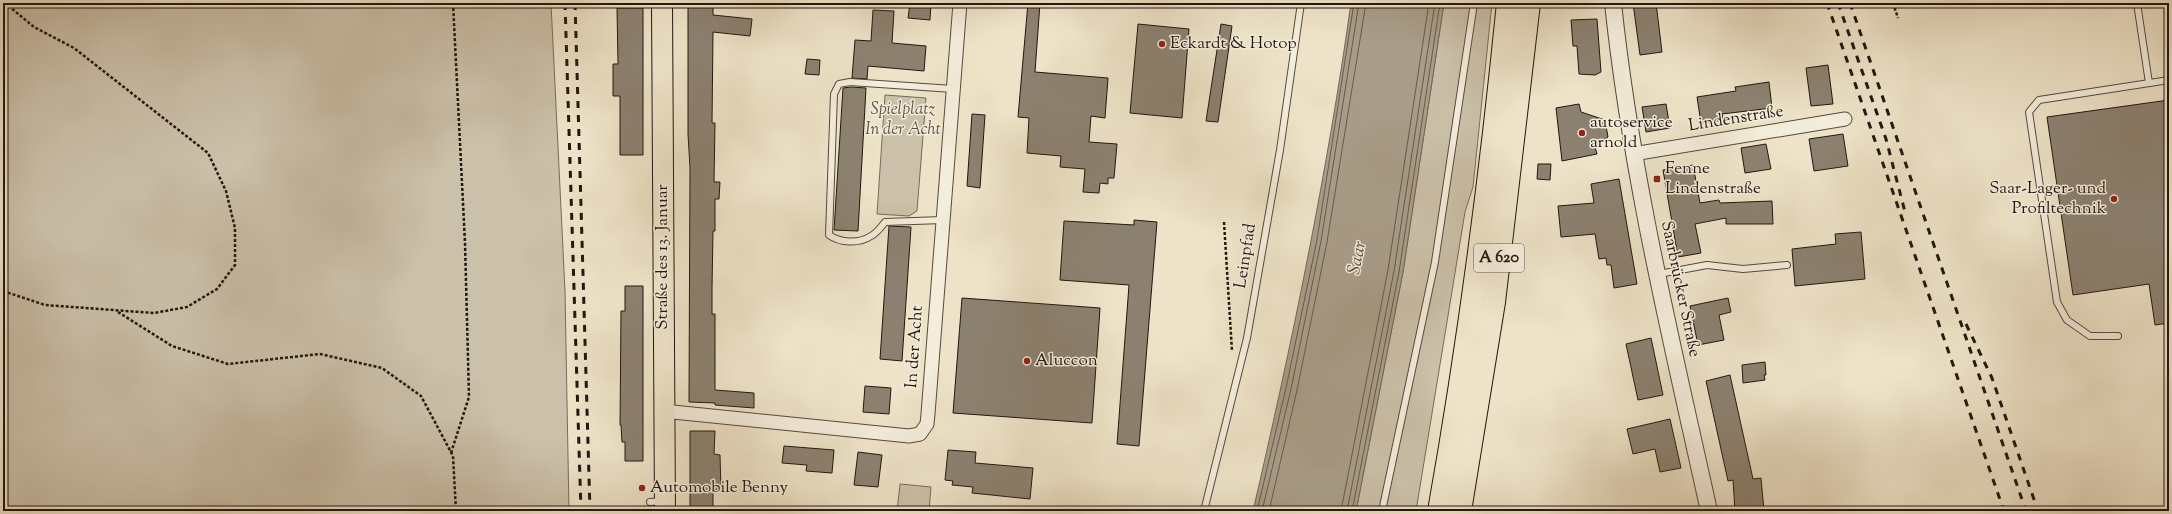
<svg xmlns="http://www.w3.org/2000/svg" width="2172" height="514" font-family="'Sorts Mill Goudy',serif">
	<style>
		.green { fill: #cbc0a9; stroke: #766b5c }
		.water { fill: #a99d89; stroke: #736759 }
		.lines { fill: none; stroke-linecap: round; stroke-linejoin: round }
		.shore { stroke: #665a4c; stroke-width: 1 }
		.building { fill: #8c8170; stroke: #221610 }
		.service-casing { stroke: #55493e; stroke-width: 8 }
		.minor-casing { stroke: #55493e; stroke-width: 15 }
		.tertiary-casing { stroke: #55493e; stroke-width: 18 }
		.primary-casing { stroke: #221610; stroke-width: 22 }
		.motorway-casing { stroke: #221610; stroke-width: 24 }
		.path { stroke: #221610; stroke-width: 2.5; stroke-dasharray: 3 2; stroke-linecap: butt }
		.service { stroke: #f4eddb; stroke-width: 6 }
		.minor { stroke: #f4eddb; stroke-width: 13 }
		.tertiary { stroke: #f4eddb; stroke-width: 16 }
		.primary { stroke: #eee3c8; stroke-width: 20 }
		.motorway { stroke: #eee3c8; stroke-width: 22 }
		.rail { stroke: #221610; stroke-width: 3; stroke-dasharray: 7 7; stroke-linecap: butt }
		.poi-dot { fill: #8f2418; stroke: #f4eddb; stroke-width: 1.5 }
		.labels { text-anchor: middle; dominant-baseline: central; stroke-width: 3; stroke-linejoin: round; paint-order: stroke }
		.shield { fill: #f4eddb; stroke: #61564d; stroke-width: 1 }
		.shield-label { font-size: 16px; font-weight: bold; fill: #221610 }
		.poi-label { font-size: 17px; fill: #221610; stroke: #f4eddb; text-anchor: start }
		.park-label { font-size: 17px; font-style: italic; fill: #5d5246; stroke: #f4eddb }
		.street-label { font-size: 17px; fill: #221610; stroke: #f4eddb }
		.water-label { font-size: 18px; font-style: italic; fill: #584c40; stroke: #f4eddb }
	</style>
	<rect width="100%" height="100%" fill="#eee3c8"/>
	<filter id="stains"><feTurbulence type="fractalNoise" baseFrequency=".005" numOctaves="4"/><feColorMatrix values="0 0 0 0 .2 0 0 0 0 .09 0 0 0 0 .02 0 0 0 .5 -.17"/></filter>
	<radialGradient id="worn" r=".72"><stop offset=".6" stop-color="#630" stop-opacity="0"/><stop offset="1" stop-color="#630" stop-opacity=".3"/></radialGradient>
	<g class="green">
		<polygon points="3,3 551,3 565,291 569,511 3,511"/>
		<polygon points="1444,3 1492,3 1473,187 1465,212 1416,511 1356,511 1403,272"/>
		<polygon points="885,95 926,98 917,211 909,216 877,214"/>
		<polygon points="900,484 931,487 929,511 897,511"/>
	</g>
	<path class="water" d="M1351,3h93l-41,269 -47,239h-103c39,-168 74,-337 98,-508z"/>
	<g class="lines">
		<g class="shore">
			<polyline points="1257,511 1286,388 1317,240 1354,3"/>
			<polyline points="1262,511 1291,389 1321,241 1359,3"/>
			<polyline points="1269,511 1297,390 1327,242 1366,3"/>
			<polyline points="1341,511 1388,270 1429,3"/>
			<polyline points="1347,511 1394,271 1435,3"/>
			<polyline points="1352,511 1399,272 1440,3"/>
		</g>
	</g>
	<g class="building">
		<polygon points="688,3 713,3 713,15 752,19 750,36 713,32 712,123 715,123 714,182 720,182 719,199 715,199 715,231 713,231 712,288 712,314 715,314 715,390 754,393 754,408 715,405 715,403 689,402 690,168 688,134"/>
		<polygon points="910,3 931,3 930,20 908,18"/>
		<polygon points="1028,3 1040,3 1035,72 1108,78 1105,118 1091,116 1089,142 1117,144 1114,178 1108,178 1108,184 1100,183 1099,193 1083,192 1085,169 1060,167 1061,156 1027,153 1029,118 1018,117"/>
		<polygon points="1633,3 1656,3 1662,52 1640,55"/>
		<polygon points="617,8 643,8 643,155 620,155 620,96 613,96 613,64 618,64"/>
		<polygon points="873,10 894,11 892,43 926,46 924,71 868,66 867,79 852,78 855,40 871,41"/>
		<polygon points="1597,19 1601,72 1595,75 1579,74 1577,46 1573,46 1571,20"/>
		<polygon points="1138,24 1189,29 1182,118 1130,113"/>
		<polygon points="1221,24 1232,26 1218,122 1206,121"/>
		<polygon points="807,59 820,60 819,75 805,74"/>
		<polygon points="1828,65 1833,104 1811,106 1806,68"/>
		<polygon points="1769,82 1772,108 1722,114 1723,120 1701,123 1697,97 1736,91 1735,87"/>
		<polygon points="851,87 866,88 858,231 834,230 843,88"/>
		<polygon points="2169,100 2169,323 2155,325 2149,284 2073,295 2047,117"/>
		<polygon points="1579,104 1581,112 1605,120 1608,137 1595,147 1597,154 1562,161 1556,108"/>
		<polygon points="1666,104 1670,128 1646,132 1642,107"/>
		<polygon points="972,114 985,115 980,188 967,186"/>
		<polygon points="1843,134 1848,166 1814,171 1809,139"/>
		<polygon points="1766,144 1771,169 1745,173 1741,148"/>
		<polygon points="1538,164 1551,164 1550,180 1537,179"/>
		<polygon points="1693,165 1700,203 1719,200 1720,203 1772,201 1773,224 1726,224 1726,218 1695,224 1701,253 1678,257 1663,170"/>
		<polygon points="1619,179 1637,284 1614,288 1611,265 1607,265 1606,258 1599,259 1595,234 1561,237 1558,206 1594,203 1591,184"/>
		<polygon points="1134,220 1157,222 1139,446 1117,444 1129,285 1060,280 1064,221 1134,225"/>
		<polygon points="889,226 911,227 902,361 880,359"/>
		<polygon points="1861,232 1865,279 1795,286 1792,249 1836,244 1835,234"/>
		<polygon points="625,286 643,286 643,461 625,461 625,442 622,442 621,425 620,425 621,311 625,311"/>
		<polygon points="962,298 1100,308 1092,423 953,413"/>
		<polygon points="1728,298 1731,312 1719,315 1724,340 1698,345 1690,306"/>
		<polygon points="1651,338 1663,395 1638,400 1626,344"/>
		<polygon points="1765,362 1766,375 1764,375 1765,380 1743,383 1742,365"/>
		<polygon points="1730,375 1753,479 1761,478 1764,511 1735,511 1733,480 1728,481 1706,381"/>
		<polygon points="865,386 891,388 889,414 863,412"/>
		<polygon points="1670,419 1681,468 1660,472 1655,449 1633,454 1627,429"/>
		<polygon points="690,431 715,431 714,454 720,455 721,490 713,490 713,511 690,511"/>
		<polygon points="784,446 834,450 832,473 806,471 807,465 782,463"/>
		<polygon points="948,450 976,452 975,463 1033,468 1030,499 972,493 973,487 952,485 953,481 945,480"/>
		<polygon points="858,452 882,455 878,487 854,485"/>
	</g>
	<g class="lines">
		<g class="service-casing">
			<g id="service">
				<polyline points="2137,3 2149,83"/>
				<path d="M943,220l-58,2c-4,5 -8,11 -14,14 -12,8 -31,7 -42,-1l5,-141 5,-10 11,-2 103,7"/>
				<polyline points="1659,274 1707,265 1743,269 1787,265"/>
				<polyline points="2118,336 2090,336 2067,320 2057,302 2029,112 2039,100 2169,80"/>
				<polyline points="650,502 663,501"/>
				<polyline points="1204,511 1247,338 1280,150 1301,3"/>
				<polyline points="1382,511 1435,262 1474,3"/>
			</g>
		</g>
		<g class="minor-casing">
			<g id="minor">
				<polyline points="1633,154 1845,119"/>
				<polyline points="663,411 909,436 920,434 927,424 928,414 960,3"/>
			</g>
		</g>
		<g class="tertiary-casing">
			<path id="tertiary" d="M1613,3c18,172 59,340 96,508"/>
		</g>
		<g class="primary-casing">
			<polyline id="primary" points="662,3 665,511"/>
		</g>
		<g class="motorway-casing">
			<g id="motorway">
				<path d="M1439,511c30,-168 52,-338 69,-508"/>
				<polyline points="1460,511 1494,302 1529,3"/>
			</g>
		</g>
		<g class="path">
			<polyline points="1893,3 1898,18"/>
			<polyline points="1224,222 1232,351"/>
			<polyline points="3,291 45,305 154,313 187,307 217,289 235,265 235,228 226,191 208,153 74,48 34,27 5,3"/>
			<polyline points="118,312 172,346 228,364 320,354 382,368 421,396 453,456 456,511"/>
			<polyline points="451,453 469,397 465,243 453,3"/>
		</g>
		<use href="#service" class="service"/>
		<use href="#minor" class="minor"/>
		<use href="#tertiary" class="tertiary"/>
		<use href="#primary" class="primary"/>
		<use href="#motorway" class="motorway"/>
		<g class="rail">
			<polyline points="565,3 581,511"/>
			<polyline points="575,3 590,511"/>
			<polyline points="1827,3 2004,511"/>
			<polyline points="1838,3 1886,139 1905,212"/>
			<polyline points="1850,3 2026,511"/>
			<polyline points="1966,324 1992,378 2038,511"/>
		</g>
	</g>
	<g class="poi-dot">
		<circle cx="1162" cy="44" r="4"/>
		<circle cx="1582" cy="133" r="4"/>
		<rect x="1653" y="175" width="8" height="8" rx="2"/>
		<circle cx="2114" cy="199" r="4"/>
		<circle cx="1027" cy="361" r="4"/>
		<circle cx="642" cy="488" r="4"/>
	</g>
	<g class="labels">
		<rect class="shield" x="1474" y="244" width="50" height="28" rx="3"/>
		<g class="shield-label">
			<text x="1499" y="258">A 620</text>
		</g>
		<g class="poi-label">
			<text x="1170" y="44">Eckardt &amp; Hotop</text>
			<text x="1590" y="123">autoservice<tspan x="1590" dy="20">arnold</tspan></text>
			<text x="1665" y="169">Fenne<tspan x="1665" dy="20">Lindenstraße</tspan></text>
			<text x="2106" y="189" text-anchor="end">Saar-Lager- und<tspan x="2106" dy="20">Profiltechnik</tspan></text>
			<text x="1035" y="361">Aluccon</text>
			<text x="650" y="488">Automobile Benny</text>
		</g>
		<g class="park-label">
			<text x="903" y="110">Spielplatz<tspan x="903" dy="20">In der Acht</tspan></text>
		</g>
		<g class="street-label">
			<text transform="translate(1736 119) rotate(-9)">Lindenstraße</text>
			<text transform="translate(1246 256) rotate(-81)">Leinpfad</text>
			<text transform="translate(663 257) rotate(-90)">Straße des 13. Januar</text>
			<text transform="translate(1680 289) rotate(78)">Saarbrücker Straße</text>
			<text transform="translate(915 347) rotate(-86)">In der Acht</text>
		</g>
		<g class="water-label">
			<text transform="translate(1358 258) rotate(-78)">Saar</text>
		</g>
	</g>
	<rect width="2172" height="514" fill="none" stroke="#eee3c8" stroke-width="16"/>
	<rect x="4" y="4" width="2164" height="506" fill="none" stroke="#221610" stroke-width="2"/>
	<rect x="8" y="8" width="2156" height="498" fill="none" stroke="#221610"/>
	<rect width="100%" height="100%" filter="url(#stains)"/>
	<rect width="100%" height="100%" fill="url(#worn)"/>
</svg>
